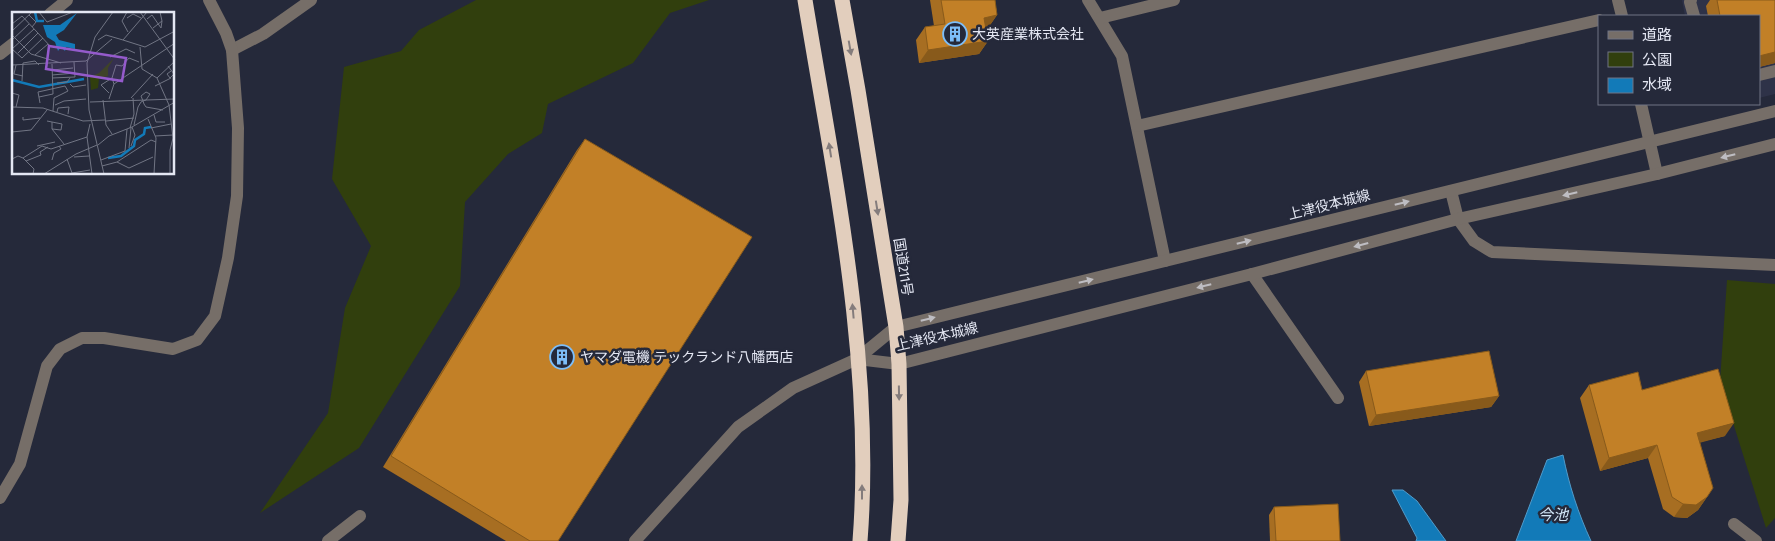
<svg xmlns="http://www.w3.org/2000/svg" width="1775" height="541" font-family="'Fira Sans Condensed','Noto Sans JP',sans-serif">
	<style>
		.built { fill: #2e3248 }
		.green { fill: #313f0d }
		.water { fill: #127ab8; stroke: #519bca }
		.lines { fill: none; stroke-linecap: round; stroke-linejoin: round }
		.minor { stroke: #766e68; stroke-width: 12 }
		.highway { stroke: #e2cebd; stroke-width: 15 }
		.wall { fill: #a76e22 }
		.shaded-wall { fill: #885a1b }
		.building { fill: #c28027; stroke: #885a1b }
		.oneway { fill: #847c7c }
		.oneway2 { fill: #bebdc2 }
		.labels { text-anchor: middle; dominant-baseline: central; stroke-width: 5; stroke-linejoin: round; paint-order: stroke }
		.poi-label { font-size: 14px; fill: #e4e7f3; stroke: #25293a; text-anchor: start }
		.street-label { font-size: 14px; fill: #e4e7f3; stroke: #25293a }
		.water-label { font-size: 15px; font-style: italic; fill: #d3e7f8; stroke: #25293a }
		.inset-river { fill: none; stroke: #127ab8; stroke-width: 2.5 }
		.inset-road { fill: none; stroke: #717584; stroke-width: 1 }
		.view { fill: #955bcc; fill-opacity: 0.15; stroke: #955bcc; stroke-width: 2.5 }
		.inset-edge { fill: none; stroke: #e4e7f3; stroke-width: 2.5 }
	</style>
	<rect width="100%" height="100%" fill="#25293a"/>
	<polygon class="built" points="1682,0 1775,0 1775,94 1759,98 1759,16 1685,16"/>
	<g class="green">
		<polygon points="476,0 709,0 670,13 633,63 548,104 542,133 508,154 465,202 460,286 359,448 260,513 328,413 345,308 371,246 332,179 344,67 401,51 419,30"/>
		<polygon points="1727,280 1775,284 1775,518 1766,528 1720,381"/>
	</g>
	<g class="water">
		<path d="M1563,455c6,30 15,58 28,86h-75l31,-81z"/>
		<polygon points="1392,490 1403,490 1417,501 1446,541 1416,541 1417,538"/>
	</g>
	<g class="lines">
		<g class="minor">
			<polyline points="1088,0 1122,56 1165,261"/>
			<polyline points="1618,0 1622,16"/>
			<polyline points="1691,0 1690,2 1694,16"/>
			<polyline points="50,14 67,0"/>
			<polyline points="1100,18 1174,0"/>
			<polyline points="232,50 263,34 311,0"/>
			<polyline points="0,54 14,43"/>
			<polyline points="1759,75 1775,71"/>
			<polyline points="1641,104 1657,174"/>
			<polyline points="1137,126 1599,20"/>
			<polyline points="1451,191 1458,219 1474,241 1492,252 1775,265"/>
			<polyline points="1252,274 1338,398"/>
			<polyline points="857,359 899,364 1252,274 1458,219 1657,174 1775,144"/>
			<polyline points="0,498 20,464 47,366 60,349 82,338 104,338 173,349 197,340 215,316 228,258 237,196 238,128 232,50 226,33 209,0"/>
			<polyline points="1734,524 1756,541"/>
			<polyline points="328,541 360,516"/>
			<polyline points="635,541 738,427 793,388 857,359 896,327 1775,111"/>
		</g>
		<g class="highway">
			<path d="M805,0c29,177 69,361 55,541"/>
			<polyline points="842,0 858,90 896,327 899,364 901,500 898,541"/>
		</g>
	</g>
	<g class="wall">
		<polygon points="930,0 995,0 997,15 988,28 986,28 988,41 979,54 919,63 916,40 925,27 934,26"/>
		<polygon points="1710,0 1775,0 1775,63 1759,67 1759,16 1708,16 1706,6"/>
		<polygon points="585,139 558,541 506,541 383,467 577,150"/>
		<polygon points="1366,371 1499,396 1491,407 1369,426 1359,382"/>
		<polygon points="1589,385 1642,390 1725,436 1700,442 1707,497 1698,510 1687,518 1674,517 1663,509 1648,458 1600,471 1580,398"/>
		<polygon points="1274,507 1340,541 1270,541 1269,515"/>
	</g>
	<g class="shaded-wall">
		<polygon points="997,15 988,28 975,30 984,18"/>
		<polygon points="988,41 979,54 919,63 928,50"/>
		<polygon points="1775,52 1775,63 1759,67 1759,56"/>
		<polygon points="1499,396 1491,407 1369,426 1376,415"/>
		<polygon points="1734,423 1725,436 1688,446 1697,433"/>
		<polygon points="1657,445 1648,458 1600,471 1609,458"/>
		<polygon points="1707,497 1698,510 1687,518 1674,517 1683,504"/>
	</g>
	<g class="building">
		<polygon points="941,0 995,0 997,15 984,18 988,41 928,50 925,27 945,24"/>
		<polygon points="1717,0 1775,0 1775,52 1759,56 1759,16 1720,16"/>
		<polygon points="585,139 752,237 558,541 530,541 391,456"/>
		<polygon points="1489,351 1499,396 1376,415 1366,371"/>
		<polygon points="1718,369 1734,423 1697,433 1713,488 1707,497 1696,505 1683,504 1672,497 1657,445 1609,458 1589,385 1638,372 1642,390"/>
		<polygon points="1338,504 1340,541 1276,541 1274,507"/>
	</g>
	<defs><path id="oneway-solid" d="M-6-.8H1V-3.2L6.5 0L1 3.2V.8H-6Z" transform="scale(1.25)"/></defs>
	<g class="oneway">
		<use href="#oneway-solid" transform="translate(850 48) rotate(80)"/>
		<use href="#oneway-solid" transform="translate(830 150) rotate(-99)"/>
		<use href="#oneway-solid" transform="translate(877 208) rotate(81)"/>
		<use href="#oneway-solid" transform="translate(853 311) rotate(-95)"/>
		<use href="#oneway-solid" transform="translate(899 393) rotate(89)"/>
		<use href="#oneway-solid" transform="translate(862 492) rotate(-90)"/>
	</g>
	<g class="oneway2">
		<use href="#oneway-solid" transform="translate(1728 156) rotate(166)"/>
		<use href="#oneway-solid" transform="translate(1570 194) rotate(167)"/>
		<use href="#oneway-solid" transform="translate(1402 203) rotate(-14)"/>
		<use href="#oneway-solid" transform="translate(1244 242) rotate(-14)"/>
		<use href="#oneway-solid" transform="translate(1361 245) rotate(165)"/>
		<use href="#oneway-solid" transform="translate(1086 281) rotate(-14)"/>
		<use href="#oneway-solid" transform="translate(1204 286) rotate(166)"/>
		<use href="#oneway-solid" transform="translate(928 319) rotate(-14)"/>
	</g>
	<defs>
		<g id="building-ring" transform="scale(1.25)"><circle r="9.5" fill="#25293a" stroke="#7dbef9" stroke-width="1.5"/><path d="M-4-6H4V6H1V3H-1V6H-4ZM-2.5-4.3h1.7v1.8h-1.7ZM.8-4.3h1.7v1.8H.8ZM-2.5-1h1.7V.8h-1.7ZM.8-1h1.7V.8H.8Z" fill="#7dbef9"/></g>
	</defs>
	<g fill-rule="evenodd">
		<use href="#building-ring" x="955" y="34"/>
		<use href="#building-ring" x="562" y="357"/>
	</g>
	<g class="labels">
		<g class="poi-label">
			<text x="972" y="34">大英産業株式会社</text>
			<text x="580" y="357">ヤマダ電機 テックランド八幡西店</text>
		</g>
		<g class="street-label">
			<text transform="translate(1329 205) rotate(-14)">上津役本城線</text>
			<text transform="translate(903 267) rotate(81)">国道211号</text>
			<text transform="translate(937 337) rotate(-13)">上津役本城線</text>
		</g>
		<g class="water-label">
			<text x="1553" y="515">今池</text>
		</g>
	</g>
	<g transform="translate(12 12)">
		<rect width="162" height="162" fill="#25293a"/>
		<path d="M102,46l-6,10v8l-9,3 -1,9 -7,2 -1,-13 9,-4z" fill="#313f0d"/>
		<path d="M65,1l-13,17 -8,5 3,5 16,4v5l-9,-2 -1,4 -4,-4 -3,4 -3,-9 -8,-5 -4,-12h17z" fill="#127ab8"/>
		<path class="inset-river" d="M23,0l2,9h7M0,68l27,7 45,-8M96,146l13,-2 13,-10 1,-6 9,-6 1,-6 6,-1"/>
		<path class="inset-road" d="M27,0l8,10 26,-10M115,0l-5,9 6,11M128,0l35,48M17,3l7,7 -4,5M115,6l6,-4 8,4M135,7l5,-4 9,13 1,-7M0,12l10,-8 29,31M141,16l9,-7 -2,-9M0,19l20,-19M0,23l19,19 30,9M0,28l17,-16M86,28l8,-5 17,5 24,-28M111,28l22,7 30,-16M128,35l2,22 15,9 12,27 4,33 -3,12v24M0,37l10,9 21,-20M0,37l22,-20M6,41l20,-20M23,43l13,-11M98,45l16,-8 9,4M0,53l74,-4 26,-22M4,53l-2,9 9,2M156,54l6,8 -4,4 -3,-4 4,-3M40,58l21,-2M40,63l23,-2M40,66l23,-1 -1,-15M145,66l18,-17M10,69l1,-18 12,-2 4,4M45,71l10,-1 3,-4M58,72l3,3 13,-2M102,72l-2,-6 4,-13 6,1 7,-8 10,4M143,74l16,-8M0,81l7,2 -3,12M97,81l-8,-8 11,-7M27,85l14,-3 -1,-30M119,86l22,-24M97,87l5,-15 61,-41M91,88l3,25 6,9M78,90l85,-3M28,91l-2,-11 27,-6 3,5 -14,7 -1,13M43,93l9,-4 22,-2M0,95l31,1 40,13 22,-1M45,100l1,-4 11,-1 -1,7M142,103l2,7h9M11,105v3l17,-2M136,107l8,19 -2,36M35,109l15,3 -1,6 -9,-1v-7M94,109l28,-3M78,112l-3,13 5,37M122,113l4,-18 3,-5 2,-1 3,-1 4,-6 -4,-2 -5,4 2,5 1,3 2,3 17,3M118,116l4,-14 -1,-16M139,116l20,-4M40,117l12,15M0,120l19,-2 16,-20M143,124l18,-1M86,133l11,-9 23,-9 43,-25M25,134l18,-4M119,134l4,-11 -3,-8M117,136l2,-20M62,145l15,-1M11,146l19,-12 9,3 36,-12M0,147l6,-3 5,2 11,11 -1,5M55,147l5,14 18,-3M40,148l2,-7 7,-4 -2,-3M89,148l24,-9 2,-22M14,149l15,-6 -1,-3 8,-5M105,150l12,6 24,-11M90,154l15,-4 34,-22 5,2M32,162l32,-20 21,-9M92,162l-15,-64 -2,-47 8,-26 18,-25"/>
		<path class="view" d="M37,34l77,12 -4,23 -76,-12z"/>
		<rect width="162" height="162" class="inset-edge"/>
	</g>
	<rect x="1598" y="15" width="162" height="90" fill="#25293a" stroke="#717584"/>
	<rect x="1608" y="31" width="25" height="8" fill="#766e68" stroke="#717584"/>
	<text x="1642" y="40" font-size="15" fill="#e4e7f3">道路</text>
	<rect x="1608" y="52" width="25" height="15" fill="#313f0d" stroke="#717584"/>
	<text x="1642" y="65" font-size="15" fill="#e4e7f3">公園</text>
	<rect x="1608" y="78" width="25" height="15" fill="#127ab8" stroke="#717584"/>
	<text x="1642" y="90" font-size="15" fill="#e4e7f3">水域</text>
</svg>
